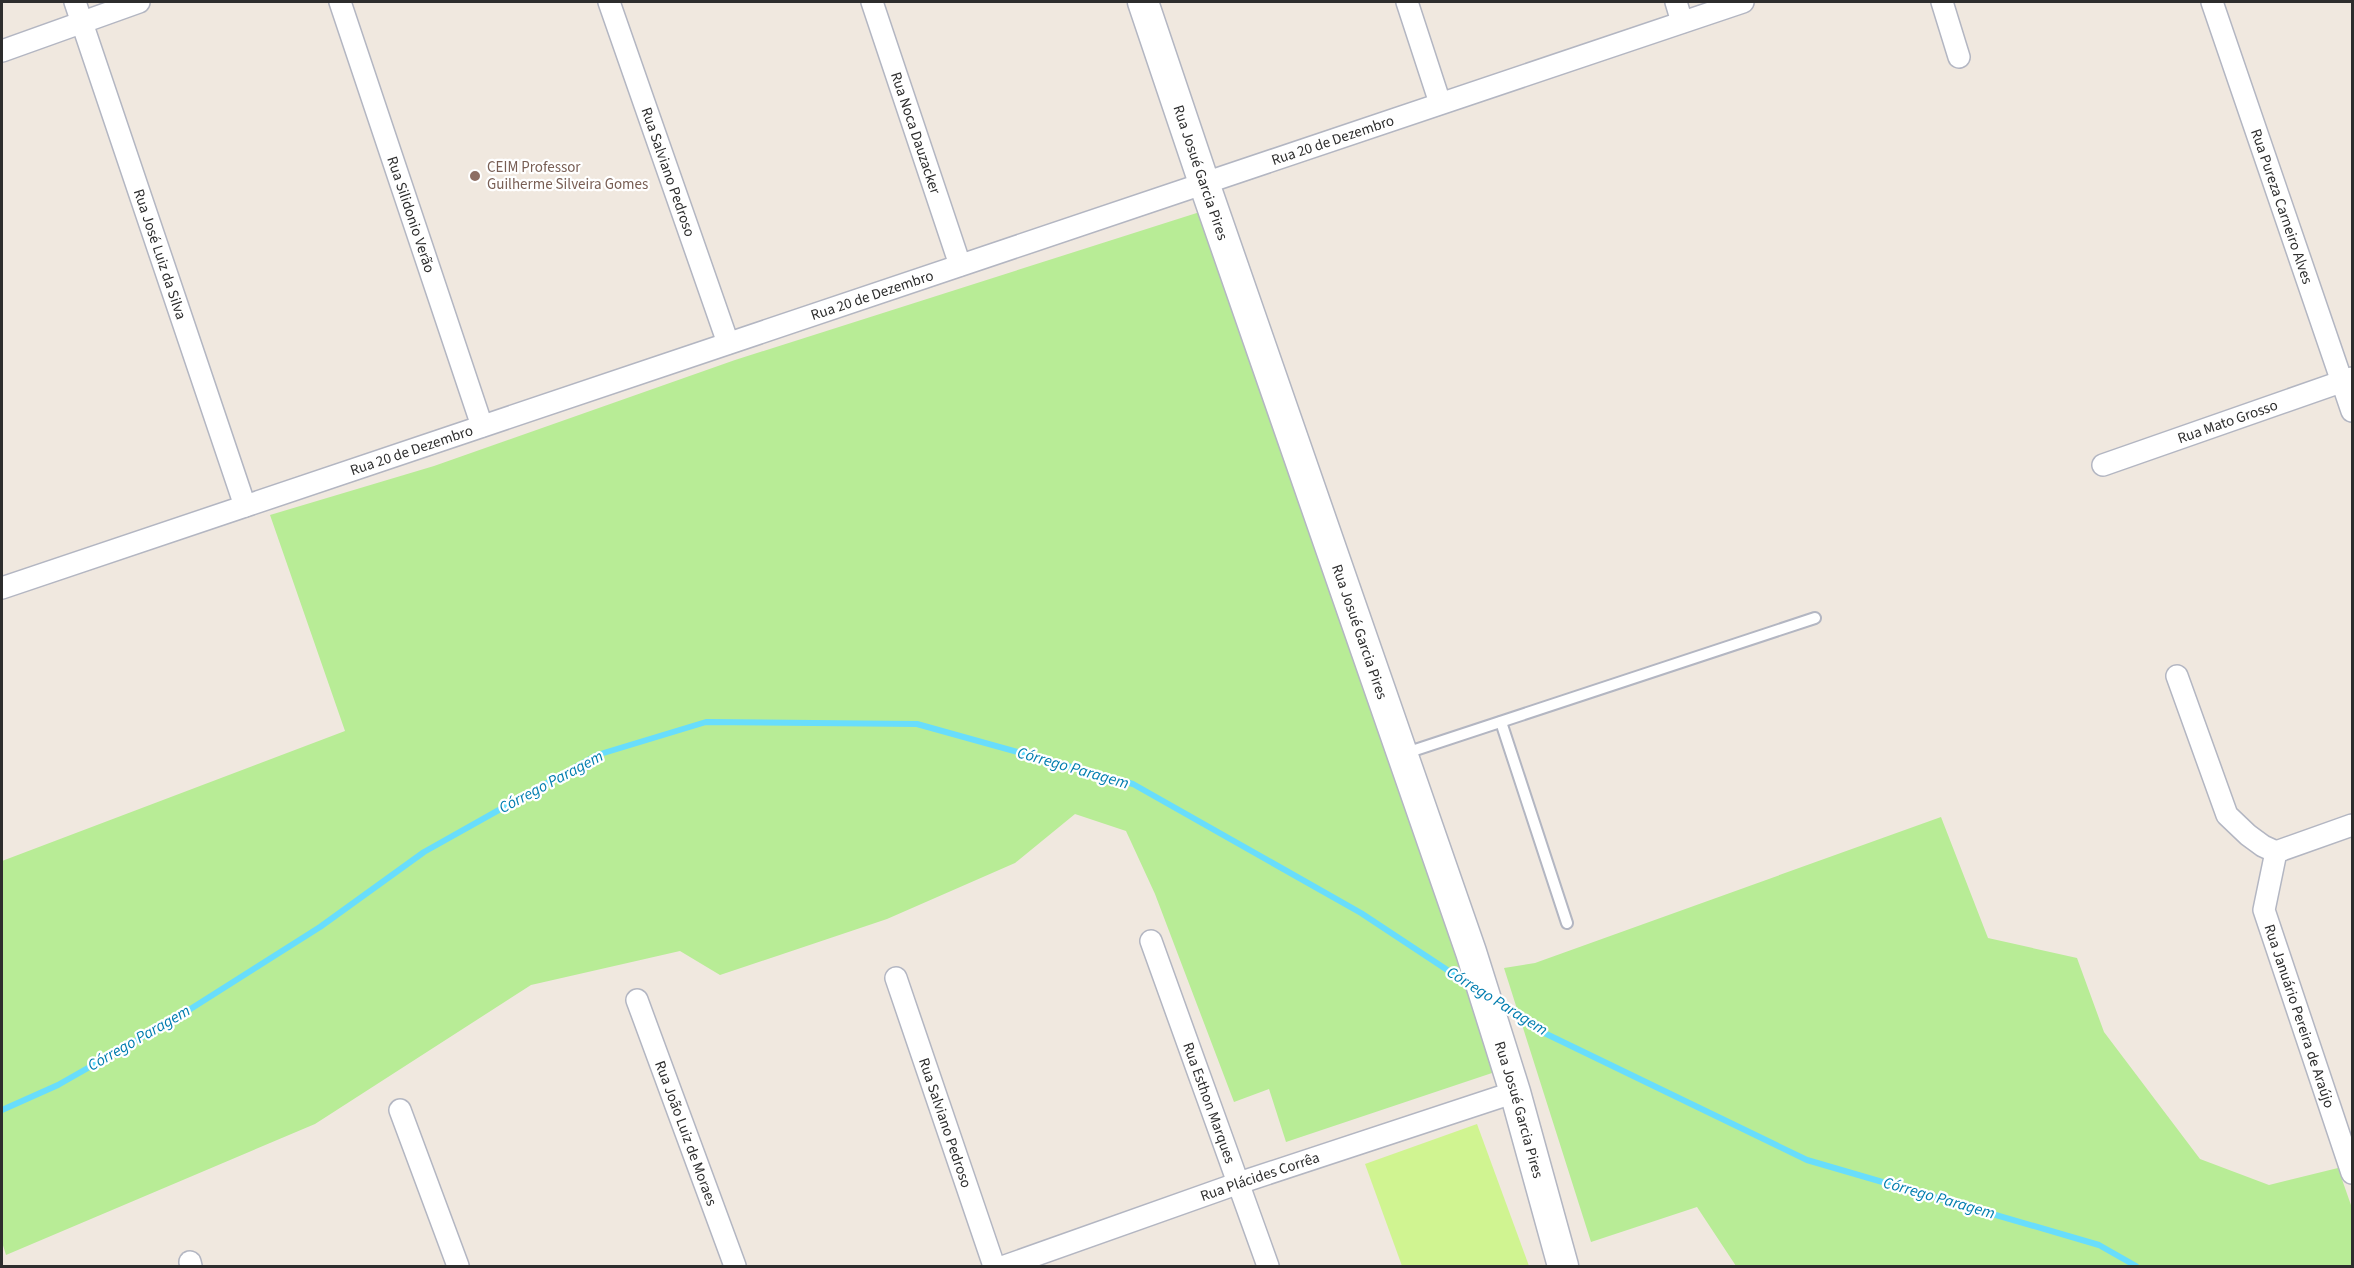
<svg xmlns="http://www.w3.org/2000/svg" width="2354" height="1268" font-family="'Source Sans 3',sans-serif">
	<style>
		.green { fill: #b8ec96 }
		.pitch { fill: #d0f491 }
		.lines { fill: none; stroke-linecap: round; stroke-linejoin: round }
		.stream { stroke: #68ddfc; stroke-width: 6 }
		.lane-casing { stroke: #b3b6c2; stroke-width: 14 }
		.street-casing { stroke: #b3b6c2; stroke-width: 24 }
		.secondary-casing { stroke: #b3b6c2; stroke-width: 33 }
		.lane { stroke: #fff; stroke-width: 10 }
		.street { stroke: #fff; stroke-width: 21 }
		.secondary { stroke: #fff; stroke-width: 30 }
		.education-dot { fill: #8d6e63; stroke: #fff; stroke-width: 2 }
		.labels { text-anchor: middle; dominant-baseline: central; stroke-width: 4.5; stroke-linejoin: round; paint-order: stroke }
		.street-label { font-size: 15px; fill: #2d2d2d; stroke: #fff }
		.education-label { font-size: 15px; fill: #785e54; stroke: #fff; text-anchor: start }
		.water-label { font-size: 16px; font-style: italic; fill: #007daf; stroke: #fff }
	</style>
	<rect width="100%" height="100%" fill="#f0e8df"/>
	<g class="green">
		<polygon points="1203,211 1498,1071 1286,1142 1269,1089 1234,1102 1155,894 1126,831 1075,814 1015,863 887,919 720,975 680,951 531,985 315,1124 6,1255 2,1242 2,861 345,731 270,515 434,466 735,360"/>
		<polygon points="1941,817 1988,938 2077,958 2104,1032 2200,1159 2269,1185 2338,1168 2352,1208 2352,1266 1736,1266 1697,1207 1591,1242 1504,968 1535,963"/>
	</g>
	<polygon class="pitch" points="1477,1124 1529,1266 1402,1266 1365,1164"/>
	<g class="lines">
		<g class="stream">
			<polyline points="1499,1004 1534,1028 1807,1160 2099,1245 2136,1266"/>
			<polyline points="2,1110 58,1085 181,1015 320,927 424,852 597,755 706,722 917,724 1133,784 1361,913 1470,985"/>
		</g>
		<g class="lane-casing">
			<g id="lane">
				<polyline points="1501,722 1567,923"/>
				<polyline points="1403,754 1815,618"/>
			</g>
		</g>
		<g class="street-casing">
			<g id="street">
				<path id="s1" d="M75,2l170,504"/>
				<path id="s2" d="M340,2l142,424"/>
				<path id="s3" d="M609,2l119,341"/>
				<path id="s4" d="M872,2l88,263"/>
				<polyline points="1407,2 1440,103"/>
				<polyline points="1676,2 1682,22"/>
				<polyline points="1942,2 1959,57"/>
				<path id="s5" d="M2212,2l140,409"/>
				<polyline points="2,51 139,2"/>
				<path id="s6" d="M2103,465l249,-87"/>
				<path id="s7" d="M2,588l1741,-586"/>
				<polyline points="2177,676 2227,815 2248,835 2263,846 2276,852"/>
				<path id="s8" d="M2276,852l-12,58 88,263"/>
				<polyline points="2276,852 2352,825"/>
				<path id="s9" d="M1151,941l117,325"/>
				<path id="s10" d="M896,978l98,288"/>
				<path id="s11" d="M637,1000l98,266"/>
				<polyline points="400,1110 458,1266"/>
				<polyline points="190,1262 191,1266"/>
				<path id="s12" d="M1005,1266l234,-83 276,-91"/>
			</g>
		</g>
		<g class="secondary-casing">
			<g id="secondary">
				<path id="s13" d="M1143,2l61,181 267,769 44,140 48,174"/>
			</g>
		</g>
		<use href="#lane" class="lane"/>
		<use href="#street" class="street"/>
		<use href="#secondary" class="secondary"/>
	</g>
	<circle class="education-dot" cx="475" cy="176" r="6"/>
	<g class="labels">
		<g class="street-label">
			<text stroke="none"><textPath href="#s4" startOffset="138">Rua Noca Dauzacker</textPath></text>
			<text stroke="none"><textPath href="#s7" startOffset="1404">Rua 20 de Dezembro</textPath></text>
			<text stroke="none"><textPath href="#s3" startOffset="180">Rua Salviano Pedroso</textPath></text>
			<text stroke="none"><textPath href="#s13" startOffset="180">Rua Josué Garcia Pires</textPath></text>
			<text stroke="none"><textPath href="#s5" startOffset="216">Rua Pureza Carneiro Alves</textPath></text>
			<text stroke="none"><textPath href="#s2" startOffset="224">Rua Silidonio Verão</textPath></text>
			<text stroke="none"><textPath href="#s1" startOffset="266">Rua José Luiz da Silva</textPath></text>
			<text stroke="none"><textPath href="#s7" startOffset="918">Rua 20 de Dezembro</textPath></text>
			<text stroke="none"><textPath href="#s6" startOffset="132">Rua Mato Grosso</textPath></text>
			<text stroke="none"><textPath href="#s7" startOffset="432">Rua 20 de Dezembro</textPath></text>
			<text stroke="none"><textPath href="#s13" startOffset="666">Rua Josué Garcia Pires</textPath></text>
			<text stroke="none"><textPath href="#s8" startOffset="171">Rua Januário Pereira de Araújo</textPath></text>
			<text stroke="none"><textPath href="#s9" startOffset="172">Rua Esthon Marques</textPath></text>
			<text stroke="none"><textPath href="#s13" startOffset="1170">Rua Josué Garcia Pires</textPath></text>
			<text stroke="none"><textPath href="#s10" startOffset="153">Rua Salviano Pedroso</textPath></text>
			<text stroke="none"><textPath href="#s11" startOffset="142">Rua João Luiz de Moraes</textPath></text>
			<text stroke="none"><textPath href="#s12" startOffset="270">Rua Plácides Corrêa</textPath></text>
		</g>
		<g class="education-label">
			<text x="487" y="167">CEIM Professor<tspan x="487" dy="17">Guilherme Silveira Gomes</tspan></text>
		</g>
		<g class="water-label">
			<text transform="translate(1073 768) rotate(16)">Córrego Paragem</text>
			<text transform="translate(551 782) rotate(-28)">Córrego Paragem</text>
			<text transform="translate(1497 1001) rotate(32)">Córrego Paragem</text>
			<text transform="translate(139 1038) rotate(-30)">Córrego Paragem</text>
			<text transform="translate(1939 1198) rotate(16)">Córrego Paragem</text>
		</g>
	</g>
	<rect width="2354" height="1268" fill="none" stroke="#2d2d2d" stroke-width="6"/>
</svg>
